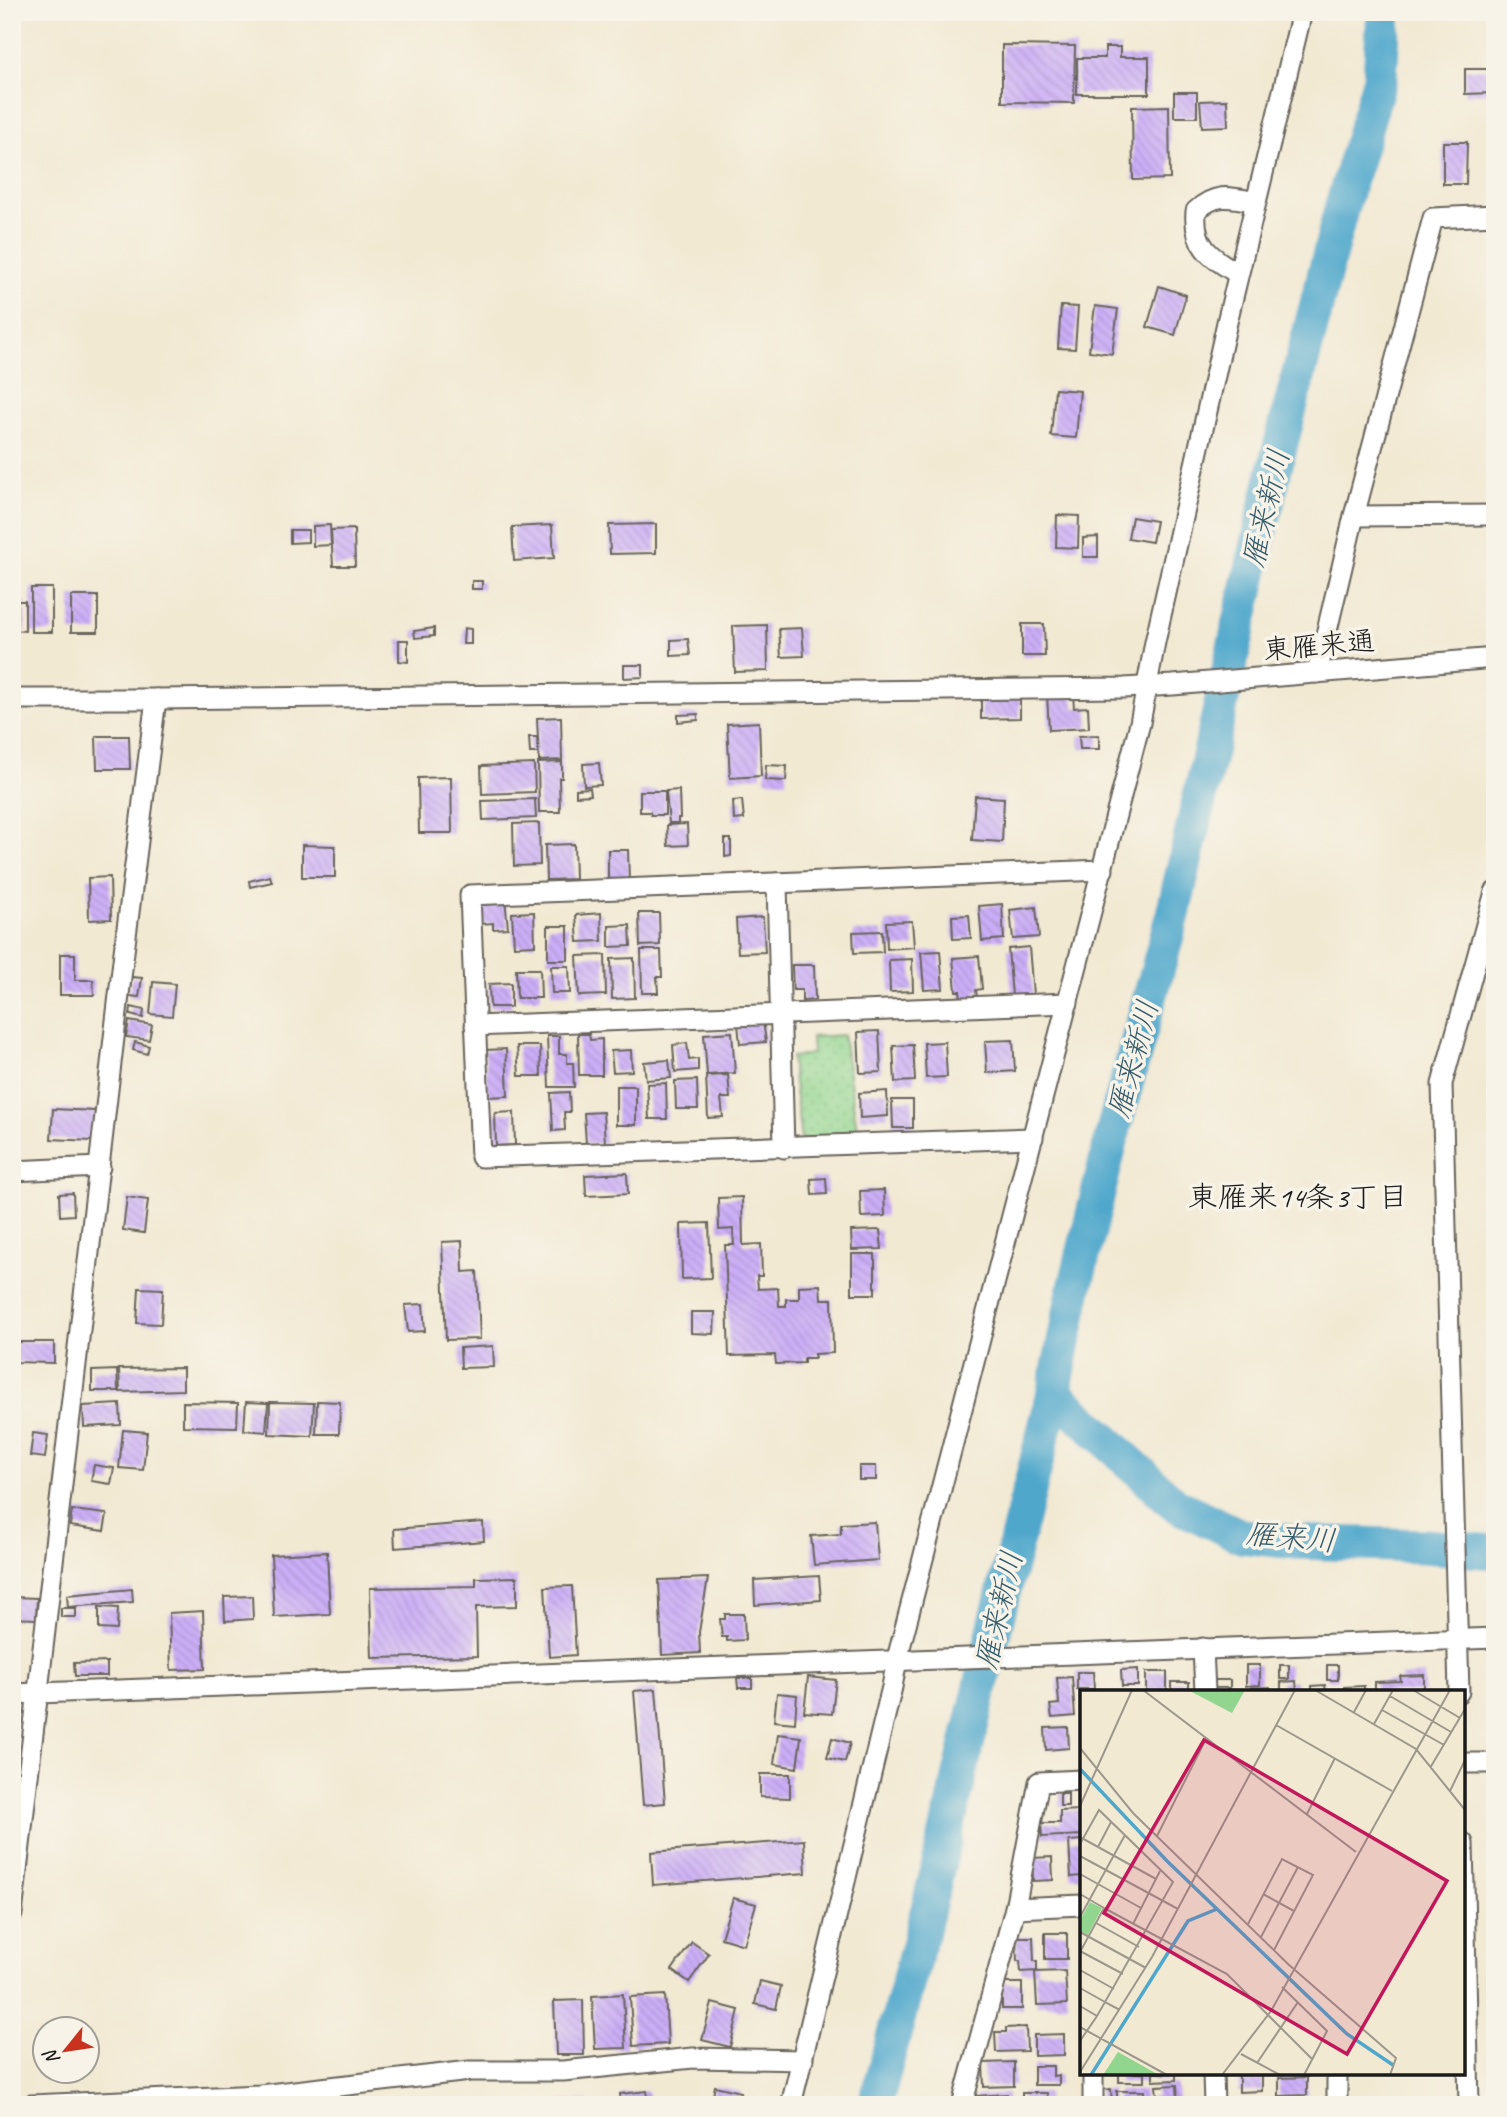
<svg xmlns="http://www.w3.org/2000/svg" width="1507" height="2117" font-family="Caveat,'Klee One',sans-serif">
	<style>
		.grass { fill: url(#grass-dots); stroke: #577855; stroke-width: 2 }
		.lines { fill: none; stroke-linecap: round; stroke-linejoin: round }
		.river { stroke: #50a7cc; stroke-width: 35 }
		.building { fill: url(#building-back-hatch) }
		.minor-casing { stroke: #67645c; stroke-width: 23 }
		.minor { stroke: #fff; stroke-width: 19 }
		.labels { text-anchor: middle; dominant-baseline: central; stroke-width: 7; stroke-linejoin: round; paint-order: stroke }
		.street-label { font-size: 28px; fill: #1c1c1c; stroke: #f7f3e8 }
		.water-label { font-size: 30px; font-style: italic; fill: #335b6b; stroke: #f7f3e8 }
		.neighbourhood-label { font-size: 30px; fill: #1c1c1c; stroke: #f7f3e8 }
		.inset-river { fill: none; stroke: #50a7cc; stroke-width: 3.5 }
		.inset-road { fill: none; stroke: #9c978a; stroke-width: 2 }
		.view { fill: #c2185b; fill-opacity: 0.15; stroke: #c2185b; stroke-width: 3.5 }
		.inset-edge { fill: none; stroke: #1c1c1c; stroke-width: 3.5 }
	</style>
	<defs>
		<pattern id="grass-dots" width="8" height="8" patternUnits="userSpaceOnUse" patternTransform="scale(1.75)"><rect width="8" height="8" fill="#92d58e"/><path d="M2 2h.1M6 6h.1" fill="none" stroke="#7db67a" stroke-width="1.8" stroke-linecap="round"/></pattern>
		<pattern id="building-back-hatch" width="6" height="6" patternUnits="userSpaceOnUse" patternTransform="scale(1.75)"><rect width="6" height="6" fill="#cbaef7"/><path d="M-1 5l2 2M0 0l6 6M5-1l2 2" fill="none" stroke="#ae95d3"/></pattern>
	</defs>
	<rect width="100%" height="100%" fill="#f7f3e8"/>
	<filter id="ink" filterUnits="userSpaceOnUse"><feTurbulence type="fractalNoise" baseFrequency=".0143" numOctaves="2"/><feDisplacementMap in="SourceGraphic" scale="14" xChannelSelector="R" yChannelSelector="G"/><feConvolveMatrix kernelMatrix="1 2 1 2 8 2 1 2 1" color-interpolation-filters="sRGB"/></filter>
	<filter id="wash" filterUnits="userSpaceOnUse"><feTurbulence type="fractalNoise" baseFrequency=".00686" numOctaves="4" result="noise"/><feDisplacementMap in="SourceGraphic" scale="28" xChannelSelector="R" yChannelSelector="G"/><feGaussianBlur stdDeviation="1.57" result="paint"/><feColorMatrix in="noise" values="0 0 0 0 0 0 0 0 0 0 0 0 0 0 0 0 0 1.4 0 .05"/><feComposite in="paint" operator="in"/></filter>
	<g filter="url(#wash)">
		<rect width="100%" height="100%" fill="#f2e9d3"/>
		<polygon class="grass" points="843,1035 858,1136 801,1140 791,1057 812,1054 811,1037"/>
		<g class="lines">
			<g class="river">
				<polyline points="1054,1392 1176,1505 1241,1536 1296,1542 1424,1546 1495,1552"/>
				<polyline points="875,2105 930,1901 996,1622 1054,1392 1074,1292 1115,1124 1173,914 1278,455 1342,206 1380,78 1384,12"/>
			</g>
		</g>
		<g id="blocks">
			<g class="building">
				<polygon points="1186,12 1215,12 1215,16 1186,14"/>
				<polygon points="1002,45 1075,46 1074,103 1002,102"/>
				<polygon points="1105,47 1120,47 1120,57 1149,57 1149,94 1077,94 1077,58 1105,58"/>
				<polygon points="1465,69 1495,69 1495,93 1465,94"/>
				<rect x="1174" y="92" width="23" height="25"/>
				<polygon points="1227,100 1228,126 1202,127 1200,101"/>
				<polygon points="1169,106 1170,179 1133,180 1132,107"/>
				<polygon points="1443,142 1467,142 1466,184 1443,184"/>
				<polygon points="1159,286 1186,295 1175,335 1147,327"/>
				<polygon points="1061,306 1078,307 1075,349 1058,348"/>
				<polygon points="1095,306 1118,309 1112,354 1089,351"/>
				<polygon points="1055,389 1080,391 1076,438 1051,436"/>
				<polygon points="1057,515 1079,516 1078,548 1056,547"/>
				<polygon points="1132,517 1156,521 1152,542 1128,538"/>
				<polygon points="656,524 656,553 610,554 609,525"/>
				<polygon points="330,525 331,545 313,546 313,526"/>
				<polygon points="552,525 554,558 514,561 512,527"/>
				<polygon points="354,529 355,566 333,566 331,530"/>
				<polygon points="290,530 308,530 308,542 290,543"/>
				<polygon points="1098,537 1098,557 1083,557 1083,538"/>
				<rect x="472" y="581" width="10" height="8"/>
				<rect x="31" y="588" width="21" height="44"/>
				<rect x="71" y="596" width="27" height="36"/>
				<polygon points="12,601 25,601 25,631 12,630"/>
				<polygon points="1022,624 1044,624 1045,656 1022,656"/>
				<polygon points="767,625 768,671 735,672 733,626"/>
				<polygon points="434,628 434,636 415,638 414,631"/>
				<polygon points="464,628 471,629 471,644 463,644"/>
				<polygon points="802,628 804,656 781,657 779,629"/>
				<polygon points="688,639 690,655 671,656 671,640"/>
				<polygon points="399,640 408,640 408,662 399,661"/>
				<polygon points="624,665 643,665 643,677 624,678"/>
				<polygon points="1047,695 1073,695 1074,708 1088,707 1089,728 1049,730"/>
				<polygon points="1020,699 1020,718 981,719 981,700"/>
				<polygon points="698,714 698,720 678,722 678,715"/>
				<polygon points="561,717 562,760 539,761 537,718"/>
				<polygon points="759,722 761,776 730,778 727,724"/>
				<polygon points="1099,735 1099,749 1080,749 1079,736"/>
				<polygon points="96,736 129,736 130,769 97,769"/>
				<polygon points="529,737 537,737 538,753 530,753"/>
				<polygon points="562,762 562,778 559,778 560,812 539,812 538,763"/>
				<polygon points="599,763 601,785 584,786 583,764"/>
				<polygon points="534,764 535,792 482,794 481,766"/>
				<polygon points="766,765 787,766 786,781 765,780"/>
				<polygon points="451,777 452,833 419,833 418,778"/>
				<polygon points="590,788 591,795 576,796 576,789"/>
				<polygon points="679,790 680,818 678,818 678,823 669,823 666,791"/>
				<polygon points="640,791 665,791 665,815 651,815 650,812 640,812"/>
				<polygon points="975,796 1004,798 1002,842 972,840"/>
				<polygon points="535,799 536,818 483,820 482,801"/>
				<polygon points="742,800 744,819 734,820 733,801"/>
				<polygon points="539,823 540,865 514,866 513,824"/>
				<polygon points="687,824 688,845 668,846 667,825"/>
				<polygon points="725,839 731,839 731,856 725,857"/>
				<polygon points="574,844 575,879 546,880 545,845"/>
				<polygon points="302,845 335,846 335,877 302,877"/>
				<polygon points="608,850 628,850 629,881 608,881"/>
				<polygon points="270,876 272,882 250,887 249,881"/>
				<polygon points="110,877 111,919 89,920 88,878"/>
				<polygon points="505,898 508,928 493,929 493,923 480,924 479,899"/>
				<polygon points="1002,904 1004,939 982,941 979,906"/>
				<polygon points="1036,907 1039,937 1013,939 1010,910"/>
				<polygon points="534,912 535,945 514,946 512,913"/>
				<polygon points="601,913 602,941 578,942 576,915"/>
				<polygon points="639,913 659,913 660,945 640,946"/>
				<polygon points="969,915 971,938 953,939 952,916"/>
				<polygon points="763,917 765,952 738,953 736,919"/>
				<polygon points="912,921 914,947 887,949 886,922"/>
				<polygon points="630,925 631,946 609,947 609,926"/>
				<rect x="548" y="926" width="20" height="34"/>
				<polygon points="882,931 883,952 854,953 853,932"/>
				<polygon points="1029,947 1033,994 1012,996 1008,949"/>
				<polygon points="641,950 661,950 662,977 657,977 658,993 642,993"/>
				<polygon points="940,951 943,989 924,990 921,952"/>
				<polygon points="60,954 75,954 75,980 93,980 94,995 60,995"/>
				<polygon points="605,955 606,995 579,996 577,956"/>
				<polygon points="979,956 982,989 976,990 977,998 961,999 960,991 956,991 953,958"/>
				<polygon points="634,958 635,998 612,999 611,959"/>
				<polygon points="912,959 913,991 890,992 889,960"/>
				<polygon points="792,965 814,965 815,1000 802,1001 802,990 793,990"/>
				<polygon points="551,966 569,966 570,993 552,993"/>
				<polygon points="516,969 540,969 541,998 517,998"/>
				<polygon points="132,977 142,978 139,997 129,996"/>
				<polygon points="153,982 175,984 172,1016 150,1014"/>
				<polygon points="511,983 511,1007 490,1007 489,984"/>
				<polygon points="131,1007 144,1010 143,1018 130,1015"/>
				<polygon points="129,1021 152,1025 149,1040 126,1037"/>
				<polygon points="763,1021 766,1042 740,1044 738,1024"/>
				<polygon points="879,1031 881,1072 860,1073 858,1032"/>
				<polygon points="732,1032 735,1073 707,1075 704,1034"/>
				<polygon points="578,1034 589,1034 590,1040 602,1039 602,1075 579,1075"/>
				<polygon points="547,1036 559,1036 559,1054 567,1054 567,1063 573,1063 574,1087 549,1087"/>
				<polygon points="1013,1040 1015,1071 987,1073 985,1041"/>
				<polygon points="135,1042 149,1046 147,1054 133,1050"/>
				<polygon points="945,1042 947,1077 926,1078 924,1043"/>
				<polygon points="687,1043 689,1060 698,1059 698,1070 675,1072 673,1045"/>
				<polygon points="913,1045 915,1081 895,1082 893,1046"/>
				<polygon points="517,1046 540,1046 541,1076 519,1076"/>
				<polygon points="506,1049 508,1096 487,1097 485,1050"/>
				<polygon points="631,1050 632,1071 613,1072 611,1051"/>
				<polygon points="669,1060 671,1078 646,1080 644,1062"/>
				<polygon points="728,1075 730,1098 721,1098 723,1117 708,1118 706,1076"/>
				<polygon points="697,1080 698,1109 676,1109 675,1081"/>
				<polygon points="666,1083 667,1119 649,1119 647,1084"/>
				<rect x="616" y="1086" width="20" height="39"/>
				<polygon points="887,1091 888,1116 860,1118 859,1093"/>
				<polygon points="569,1092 570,1112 564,1112 565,1130 553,1131 551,1093"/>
				<polygon points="892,1100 913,1100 913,1128 893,1128"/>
				<polygon points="53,1109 95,1111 93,1141 51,1139"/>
				<polygon points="514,1112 515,1145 496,1146 495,1113"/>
				<polygon points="603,1112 605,1143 586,1144 584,1113"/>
				<polygon points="627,1173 628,1194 586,1196 585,1175"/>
				<polygon points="826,1178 827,1194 812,1195 811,1179"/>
				<polygon points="884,1190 885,1216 861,1217 860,1191"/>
				<polygon points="73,1193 74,1215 60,1216 59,1194"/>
				<polygon points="127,1197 148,1200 144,1233 123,1230"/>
				<polygon points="742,1197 743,1245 761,1244 762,1276 757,1276 758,1289 778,1288 779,1306 786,1306 786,1299 799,1299 799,1286 820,1285 821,1299 832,1299 833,1353 814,1354 815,1358 804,1358 804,1363 776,1364 775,1355 729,1356 725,1245 734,1245 733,1229 719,1230 718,1198"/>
				<polygon points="709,1223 711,1278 682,1279 681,1224"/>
				<polygon points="880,1230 882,1249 852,1250 851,1231"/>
				<polygon points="462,1241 463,1272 477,1271 480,1339 446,1340 442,1242"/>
				<rect x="852" y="1254" width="23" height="40"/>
				<polygon points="139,1288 163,1289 161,1324 137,1323"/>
				<polygon points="423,1304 425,1331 408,1332 405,1305"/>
				<polygon points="691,1312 715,1312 714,1334 691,1333"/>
				<polygon points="14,1342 54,1342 54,1363 14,1362"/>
				<polygon points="493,1346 494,1367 461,1368 460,1348"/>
				<polygon points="183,1368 183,1390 120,1392 119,1369"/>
				<polygon points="117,1370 118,1391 92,1391 92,1371"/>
				<polygon points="317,1401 340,1402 339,1434 316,1434"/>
				<polygon points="183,1402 238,1403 237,1427 183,1426"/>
				<polygon points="246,1402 268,1403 266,1432 244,1430"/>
				<polygon points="270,1402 314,1403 312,1436 269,1434"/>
				<polygon points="120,1404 121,1425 84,1427 83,1406"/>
				<polygon points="123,1430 147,1432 143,1470 119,1468"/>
				<polygon points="33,1433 48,1435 45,1458 30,1456"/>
				<polygon points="94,1465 114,1468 111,1484 91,1481"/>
				<rect x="859" y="1466" width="17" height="14"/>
				<polygon points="72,1510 107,1514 104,1531 70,1526"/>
				<polygon points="483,1522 484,1541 395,1548 394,1529"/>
				<polygon points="875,1522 878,1560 814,1565 811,1536 841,1534 841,1524"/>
				<polygon points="327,1552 330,1614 274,1617 271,1555"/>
				<polygon points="819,1576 821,1600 755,1605 754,1580"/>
				<polygon points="517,1577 517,1606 476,1607 477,1656 372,1658 370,1588 476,1586 476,1578"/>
				<polygon points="708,1578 699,1632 700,1653 662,1655 659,1580"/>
				<polygon points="572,1586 576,1655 549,1657 545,1587"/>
				<polygon points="132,1589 133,1602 68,1607 67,1595"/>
				<polygon points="252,1596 253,1619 225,1621 224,1597"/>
				<polygon points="12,1597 37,1598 36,1619 12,1618"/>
				<polygon points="99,1607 118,1608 117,1630 99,1629"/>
				<rect x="61" y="1608" width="15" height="9"/>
				<polygon points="203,1611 205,1669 171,1670 169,1613"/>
				<polygon points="725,1614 744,1614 745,1640 727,1641 727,1637 722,1637 720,1619 725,1619"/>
				<polygon points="107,1662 107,1676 75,1676 74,1663"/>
				<polygon points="1246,1665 1260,1665 1260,1685 1246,1686"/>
				<rect x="1280" y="1665" width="9" height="14"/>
				<rect x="1327" y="1665" width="11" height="15"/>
				<polygon points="1138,1669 1138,1686 1122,1686 1121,1670"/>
				<polygon points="1077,1672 1093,1672 1094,1689 1077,1689"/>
				<rect x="1146" y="1672" width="21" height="20"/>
				<polygon points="1424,1675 1424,1692 1375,1692 1375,1682 1401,1681 1400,1676"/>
				<polygon points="808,1677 836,1680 832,1714 804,1712"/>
				<polygon points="1072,1677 1075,1716 1052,1718 1050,1705 1059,1704 1057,1678"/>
				<polygon points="737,1678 752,1678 752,1688 738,1688"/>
				<rect x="1215" y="1680" width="15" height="8"/>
				<polygon points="1296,1681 1297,1692 1281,1692 1281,1682"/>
				<rect x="1172" y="1682" width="17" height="10"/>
				<polygon points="1325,1685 1326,1692 1312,1692 1312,1686"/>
				<polygon points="1364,1686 1364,1692 1344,1692 1344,1687"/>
				<polygon points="1270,1687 1270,1692 1251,1692 1251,1688"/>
				<polygon points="656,1689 665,1803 643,1805 634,1691"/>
				<polygon points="777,1693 797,1695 795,1723 774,1721"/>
				<polygon points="1068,1727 1069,1748 1046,1750 1045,1728"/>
				<polygon points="778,1734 801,1737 797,1768 774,1764"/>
				<polygon points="832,1738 850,1743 845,1762 827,1758"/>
				<polygon points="760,1774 790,1774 790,1798 760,1797"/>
				<rect x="1060" y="1793" width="8" height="13"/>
				<polygon points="1081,1810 1082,1835 1042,1837 1041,1823 1060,1823 1060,1811"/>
				<polygon points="804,1840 806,1873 653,1885 651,1852"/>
				<polygon points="1082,1840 1082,1876 1071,1877 1069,1841"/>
				<polygon points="1052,1857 1053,1880 1033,1881 1032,1858"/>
				<polygon points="733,1898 756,1904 744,1945 721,1938"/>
				<rect x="1045" y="1933" width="22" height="26"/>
				<polygon points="1016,1937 1033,1937 1034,1961 1037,1961 1037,1971 1021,1972 1020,1961 1017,1961"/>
				<polygon points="692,1942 709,1954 689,1982 672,1970"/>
				<polygon points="1065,1971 1067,2004 1037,2005 1035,1972"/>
				<polygon points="760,1981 781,1986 776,2009 755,2004"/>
				<rect x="1002" y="1983" width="20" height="26"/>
				<polygon points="623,1994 626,2048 595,2049 592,1996"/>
				<polygon points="665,1995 668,2044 633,2046 630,1997"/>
				<polygon points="583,2000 584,2055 556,2055 554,2001"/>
				<polygon points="712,2003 739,2010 730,2047 702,2040"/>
				<polygon points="1026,2027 1027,2051 996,2052 995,2032 1006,2032 1006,2028"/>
				<polygon points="1064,2034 1064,2055 1034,2056 1034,2035"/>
				<polygon points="1014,2062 1014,2086 984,2087 983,2063"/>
				<polygon points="1034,2066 1053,2066 1053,2076 1059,2075 1059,2085 1034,2085"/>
				<rect x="1119" y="2073" width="25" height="9"/>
				<polygon points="1153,2073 1176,2073 1176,2080 1153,2081"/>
				<polygon points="1239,2073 1262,2073 1262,2091 1239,2092"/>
				<polygon points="1307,2077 1307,2095 1279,2096 1279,2078"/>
				<polygon points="1177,2085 1178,2105 1151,2105 1151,2097 1157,2096 1156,2086"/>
				<polygon points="715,2086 741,2092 738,2105 711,2105"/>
				<polygon points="1111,2089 1112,2105 1101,2105 1100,2090"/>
				<polygon points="647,2091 649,2105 621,2105 620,2094"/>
				<rect x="1117" y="2091" width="27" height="14"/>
				<polygon points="1022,2093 1047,2093 1048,2105 1022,2105"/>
				<polygon points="1007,2094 1007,2105 977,2105 976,2096"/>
				<polygon points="587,2100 587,2105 562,2105 562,2101"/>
			</g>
		</g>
	</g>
	<g filter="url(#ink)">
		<use href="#blocks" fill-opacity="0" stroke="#67645c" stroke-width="2"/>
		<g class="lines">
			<g class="minor-casing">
				<g id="minor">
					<path d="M1238,274c-27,-17 -45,-27 -42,-63 20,-19 35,-14 60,-9"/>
					<polyline points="1354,516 1495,515"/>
					<polyline points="1317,673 1354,516 1433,218 1495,215"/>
					<polyline points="12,699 156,699 1124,688 1173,685 1495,658"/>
					<polyline points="777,883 784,1148"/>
					<polyline points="475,1026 1068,1003"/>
					<polyline points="1033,1138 481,1157 470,895 1103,870"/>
					<polyline points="12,1171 100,1167"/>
					<polyline points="1203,1648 1205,1692"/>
					<polyline points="1459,1692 1442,1084 1495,892"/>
					<polyline points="12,1694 1495,1638"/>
					<polyline points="1463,1763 1495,1763"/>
					<polyline points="1463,1843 1469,2105"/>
					<polyline points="1015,1908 1082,1905"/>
					<polyline points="12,1914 124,952 156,699"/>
					<polyline points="1093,2073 1093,2105"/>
					<polyline points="1213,2073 1214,2105"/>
					<polyline points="1337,2073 1337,2105"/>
					<polyline points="31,2105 260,2095 470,2071 563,2071 693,2058 803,2060"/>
					<polyline points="791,2105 892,1687 897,1659 1140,723 1155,642 1228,318 1302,12"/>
					<polyline points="962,2105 1015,1908 1039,1782 1082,1780"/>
				</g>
			</g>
			<use href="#minor" class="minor"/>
		</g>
	</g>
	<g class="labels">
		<g class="street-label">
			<text transform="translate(1319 645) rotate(-5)">東雁来通</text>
		</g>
		<g class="water-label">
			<text transform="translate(1266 508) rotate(-77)">雁来新川</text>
			<text transform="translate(1133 1059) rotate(-75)">雁来新川</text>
			<text transform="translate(1291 1537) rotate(5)">雁来川</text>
			<text transform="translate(999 1610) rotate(-77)">雁来新川</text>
		</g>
		<g class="neighbourhood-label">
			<text x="1298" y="1197">東雁来14条3丁目</text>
		</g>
	</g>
	<g transform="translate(1080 1690)">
		<rect width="385" height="385" fill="#f2e9d3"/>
		<path d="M10,212l12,6 -14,27 -8,-4v-11z" fill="#92d58e"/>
		<path d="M108,0h57l-13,23zM38,362l41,23h-56z" fill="#92d58e"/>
		<path class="inset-river" d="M0,79l87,92 180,173 46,31M11,385l97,-154 29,-12"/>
		<path class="inset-road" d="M63,0l213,162M235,0l101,59 49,61M333,0l47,28M310,6l61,36M302,20l62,35M274,22l12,-22M294,34l19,-34M196,35l116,66M0,58l53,65 155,151 108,94 -6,17M350,78l35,-59M370,101l15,-31M0,116l52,-116M227,124l28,-56M77,146l49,-97M0,147l76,42M0,154l19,-34 74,72 -68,120 -25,-14M18,157l13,-25M0,166l98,53M0,184l61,34M0,204l24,14 -24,44M183,204l31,17M24,218l123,66 85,85M0,227l45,-82M16,233l43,24M53,234l27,-53M168,234l34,-65 31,16 -39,75M0,242l66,36M181,247l37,-70M0,261l43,23M0,280l34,19M202,297l45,44 -23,44M0,316l17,10 -17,25M17,326l8,-14 15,8M0,337l87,48M161,364l39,21M177,373l41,-61M0,382l72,-115 143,-267M142,385l49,-64 179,-321"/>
		<path class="view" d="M124,50l243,141 -100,173 -243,-141z"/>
		<rect width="385" height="385" class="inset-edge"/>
	</g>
	<rect width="1507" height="2117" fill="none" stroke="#f7f3e8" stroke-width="42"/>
	<g transform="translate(66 2050) rotate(240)"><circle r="33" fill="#f7f3e8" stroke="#9f9d96" stroke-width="2"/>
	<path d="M0-5L12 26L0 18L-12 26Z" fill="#c8321e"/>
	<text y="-10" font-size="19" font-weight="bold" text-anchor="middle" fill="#1c1c1c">N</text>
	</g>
</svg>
